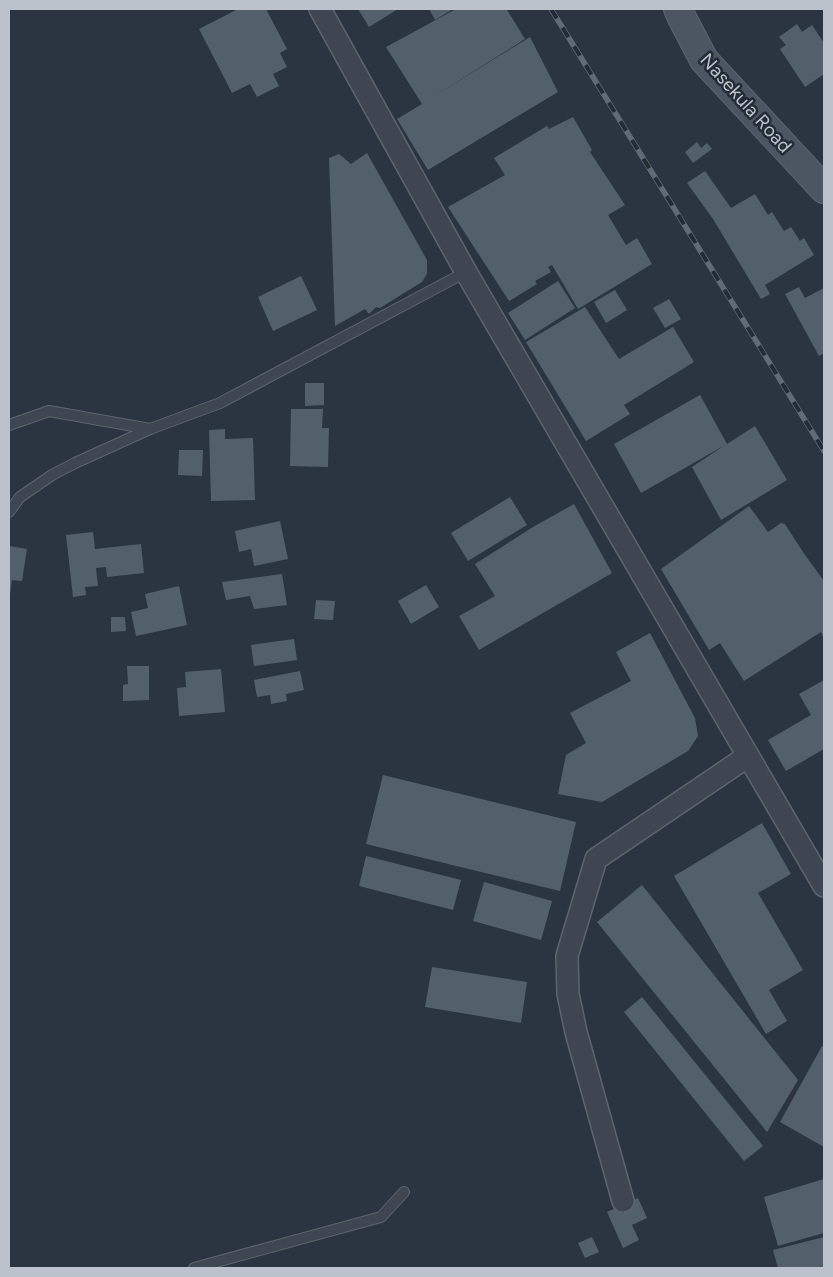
<svg xmlns="http://www.w3.org/2000/svg" width="833" height="1277" font-family="Figtree,sans-serif">
	<style>
		.building { fill: #53606b }
		.lines { fill: none; stroke-linecap: round; stroke-linejoin: round }
		.lane-casing { stroke: #5c656e; stroke-width: 12 }
		.street-casing { stroke: #5c656e; stroke-width: 24 }
		.secondary-casing { stroke: #5c656e; stroke-width: 30 }
		.lane { stroke: #3e4751; stroke-width: 10 }
		.street { stroke: #3e4751; stroke-width: 21 }
		.secondary { stroke: #4c5663; stroke-width: 28 }
		.rail-casing { stroke: #606b77; stroke-width: 5.5 }
		.rail { stroke: #222c36; stroke-width: 4; stroke-dasharray: 11; stroke-linecap: butt }
		.labels { text-anchor: middle; dominant-baseline: central; stroke-width: 5; stroke-linejoin: round; paint-order: stroke }
		.street-label { font-size: 19px; fill: #bbc2cb; stroke: #222c36 }
	</style>
	<rect width="100%" height="100%" fill="#2a3541"/>
	<g class="building">
		<polygon points="238,9 266,9 287,49 280,53 287,67 273,74 279,86 257,97 250,84 232,93 199,29"/>
		<polygon points="358,9 398,9 369,27"/>
		<polygon points="429,9 453,9 435,20"/>
		<polygon points="456,9 508,9 507,10 525,39 431,98 530,37 558,92 428,170 397,119 422,104 386,47"/>
		<polygon points="797,24 802,32 812,25 824,43 824,74 805,87 780,49 786,45 779,37"/>
		<polygon points="573,117 592,150 590,152 625,205 608,215 626,245 637,238 652,264 578,309 552,265 548,267 551,272 535,281 537,284 509,301 448,207 505,175 494,158 547,126 549,129"/>
		<polygon points="697,142 701,148 707,143 712,149 693,163 685,152"/>
		<polygon points="367,153 427,260 427,274 422,282 380,308 376,307 369,314 365,309 335,326 329,158 339,154 351,164"/>
		<polygon points="705,171 731,208 755,194 768,215 772,212 784,231 791,227 800,241 804,238 814,255 765,285 770,294 761,299 713,219 687,183"/>
		<polygon points="301,276 317,310 273,331 258,297"/>
		<polygon points="558,281 575,308 525,340 508,313"/>
		<polygon points="799,287 805,298 824,288 824,353 819,356 785,294"/>
		<polygon points="615,290 627,310 606,323 594,302"/>
		<polygon points="669,299 681,319 665,328 653,308"/>
		<polygon points="585,307 619,359 673,327 694,362 624,405 630,414 586,441 526,342"/>
		<polygon points="305,383 324,383 324,405 305,406"/>
		<polygon points="700,395 727,444 755,426 787,480 721,520 692,467 725,445 641,493 614,444"/>
		<polygon points="291,409 323,409 322,428 329,428 328,467 290,466"/>
		<polygon points="225,429 225,439 253,438 255,500 211,501 209,430"/>
		<polygon points="179,450 203,450 202,476 178,475"/>
		<polygon points="510,497 527,525 468,561 451,533"/>
		<polygon points="574,504 612,573 479,650 459,616 495,596 475,564 533,527"/>
		<polygon points="749,506 768,532 781,523 785,524 803,552 824,581 824,639 821,632 744,681 720,643 709,650 661,569"/>
		<polygon points="280,521 288,559 254,566 251,549 239,552 235,531"/>
		<polygon points="93,532 95,549 141,544 144,573 107,577 106,567 96,568 98,586 85,587 86,595 73,597 66,535"/>
		<polygon points="9,546 27,549 22,581 12,580 10,594 9,594"/>
		<polygon points="282,574 287,605 254,609 250,596 226,600 222,582"/>
		<polygon points="426,585 439,607 411,624 398,601"/>
		<polygon points="179,586 187,625 136,636 131,612 148,608 145,594"/>
		<polygon points="316,600 335,601 333,620 314,619"/>
		<polygon points="111,617 125,617 126,631 111,632"/>
		<polygon points="650,633 695,718 698,736 688,751 602,802 558,794 566,755 586,743 570,713 631,681 616,652"/>
		<polygon points="294,639 297,660 254,666 251,645"/>
		<polygon points="127,666 149,666 149,700 123,701 123,685 128,684"/>
		<polygon points="221,669 225,712 179,716 177,688 186,687 185,672"/>
		<polygon points="300,671 304,690 286,694 287,701 271,704 270,695 257,697 254,680"/>
		<polygon points="824,680 824,749 786,771 768,740 811,715 799,694"/>
		<polygon points="383,775 576,822 560,891 366,844"/>
		<polygon points="762,823 791,874 758,893 803,970 769,990 787,1021 766,1034 674,876"/>
		<polygon points="366,856 461,880 453,910 359,886"/>
		<polygon points="484,882 552,901 541,940 473,921"/>
		<polygon points="642,885 798,1080 767,1132 597,922"/>
		<polygon points="432,967 527,982 521,1023 425,1007"/>
		<polygon points="642,997 763,1146 744,1161 624,1012"/>
		<polygon points="822,1046 824,1048 824,1147 780,1122"/>
		<polygon points="824,1179 824,1233 778,1246 764,1197"/>
		<polygon points="638,1198 647,1218 632,1225 639,1240 623,1248 607,1212"/>
		<polygon points="592,1237 599,1252 585,1258 578,1243"/>
		<polygon points="824,1237 824,1268 778,1268 773,1250"/>
	</g>
	<g class="lines">
		<g class="lane-casing">
			<g id="lane">
				<polyline points="9,425 49,411 150,429"/>
				<polyline points="9,512 20,497 52,475 75,463 150,429 220,403 466,272"/>
				<polyline points="194,1268 381,1217 404,1192"/>
			</g>
		</g>
		<g class="street-casing">
			<g id="street">
				<polyline points="320,9 466,272 824,886"/>
				<polyline points="623,1201 576,1032 568,994 567,956 596,859 748,756"/>
			</g>
		</g>
		<g class="secondary-casing">
			<polyline id="secondary" points="678,9 682,18 704,60 824,189"/>
		</g>
		<use href="#lane" class="lane"/>
		<use href="#street" class="street"/>
		<use href="#secondary" class="secondary"/>
		<g class="rail-casing">
			<polyline id="rail" points="551,9 824,451"/>
		</g>
		<use href="#rail" class="rail"/>
	</g>
	<g class="labels">
		<g class="street-label">
			<text transform="translate(746 103) rotate(48)">Nasekula Road</text>
		</g>
	</g>
	<rect width="833" height="1277" fill="none" stroke="#bbc2cb" stroke-width="20"/>
</svg>
